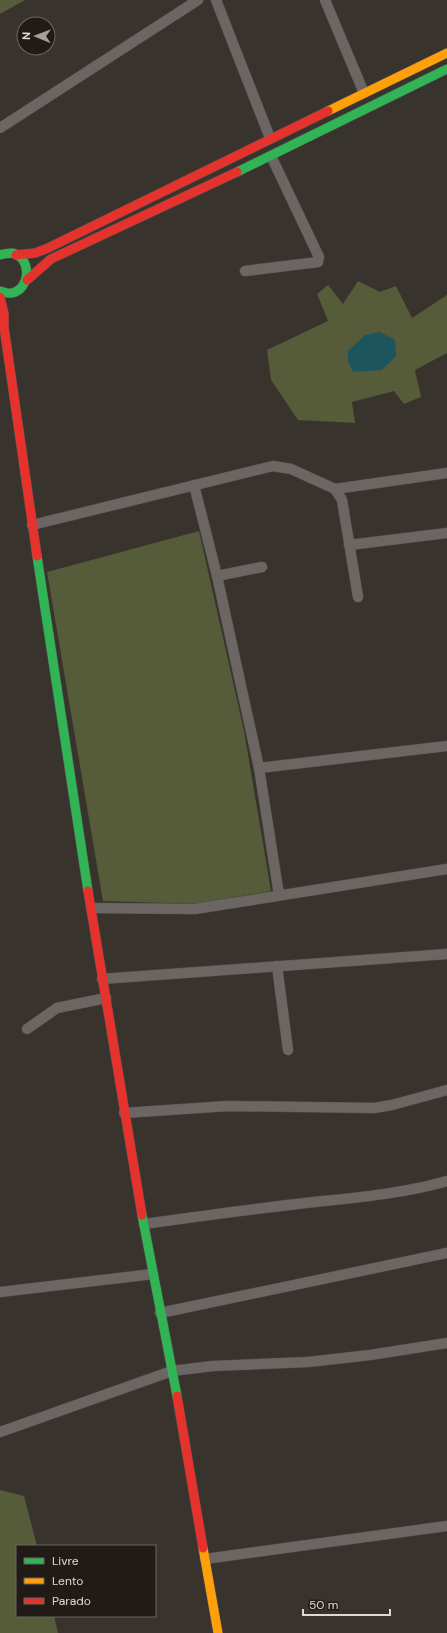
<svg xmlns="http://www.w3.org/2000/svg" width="447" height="1633" font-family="'DM Sans',sans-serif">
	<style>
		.green { fill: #565b39 }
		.water { fill: #1d555f }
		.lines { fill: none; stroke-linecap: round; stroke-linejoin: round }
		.street-casing { stroke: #56514c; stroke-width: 11 }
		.fast-casing { stroke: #56514c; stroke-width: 10 }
		.slow-casing { stroke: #56514c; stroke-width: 10 }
		.jam-casing { stroke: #56514c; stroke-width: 10 }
		.street { stroke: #6b6663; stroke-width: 10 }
		.fast { stroke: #30b455; stroke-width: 9 }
		.slow { stroke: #ff9f0a; stroke-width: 9 }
		.jam { stroke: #e5322d; stroke-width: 9 }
	</style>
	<rect width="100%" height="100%" fill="#39332e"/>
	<g class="green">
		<polygon points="0,0 25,0 0,14"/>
		<polygon points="358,281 380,292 396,286 412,318 447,295 447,353 415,370 421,397 404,404 394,391 352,402 355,423 298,420 271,380 267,350 328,321 317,294 328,285 343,304"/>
		<polygon points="199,531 244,731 271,891 196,904 103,901 47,572"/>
		<polygon points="0,1490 24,1496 37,1546 17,1546 17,1616 54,1616 58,1633 0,1633"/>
	</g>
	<polygon class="water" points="380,332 395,340 396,356 382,370 353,372 348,361 348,351 365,335"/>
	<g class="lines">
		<g class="street-casing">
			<g id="street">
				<polyline points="216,0 270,138"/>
				<polyline points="325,0 364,93"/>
				<polyline points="0,128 198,0"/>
				<polyline points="245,271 318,262 319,257 271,156"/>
				<polyline points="194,485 217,576 259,768 279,895"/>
				<polyline points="335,489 342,500 358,597"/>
				<polyline points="32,525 273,466 291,469 335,489 447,473"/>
				<polyline points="349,545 447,533"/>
				<polyline points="217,576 262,567"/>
				<polyline points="259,768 447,746"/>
				<polyline points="91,908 195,909 447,869"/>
				<polyline points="277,966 288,1050"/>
				<polyline points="102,979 447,954"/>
				<polyline points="27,1029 57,1008 106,998"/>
				<polyline points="124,1113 228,1106 374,1108 392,1105 447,1090"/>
				<path d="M144,1224c51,-7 102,-14 153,-20 51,-6 101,-9 150,-23"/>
				<polyline points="0,1292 153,1274"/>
				<polyline points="160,1313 447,1253"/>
				<polyline points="0,1432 172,1371 213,1366 308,1362 370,1355 447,1343"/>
				<polyline points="205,1559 447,1526"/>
			</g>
		</g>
		<g class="fast-casing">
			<g id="fast">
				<polyline points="237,172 447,69"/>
				<path d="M0,255c4,-1 9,-2 12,-2 20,4 19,36 0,40 -3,1 -8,-1 -12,-2"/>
				<polyline points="37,556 88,891"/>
				<polyline points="142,1215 177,1396"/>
			</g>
		</g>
		<g class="slow-casing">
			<g id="slow">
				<polyline points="328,111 447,53"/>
				<polyline points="203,1548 218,1633"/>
			</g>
		</g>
		<g class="jam-casing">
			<g id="jam">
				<polyline points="16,255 35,253 46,249 328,111"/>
				<polyline points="27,280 51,259 237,172"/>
				<polyline points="0,297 4,314 4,327 37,556"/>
				<polyline points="88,891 142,1215"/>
				<polyline points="177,1396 203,1548"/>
			</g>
		</g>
		<use href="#street" class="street"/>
		<use href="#fast" class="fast"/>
		<use href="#slow" class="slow"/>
		<use href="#jam" class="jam"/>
	</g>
	<rect x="16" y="1545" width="140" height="72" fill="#211b17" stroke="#6d6762"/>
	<rect x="24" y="1558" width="20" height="6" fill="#30b455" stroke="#6d6762"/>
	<text x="52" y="1565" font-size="12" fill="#e0d9d3">Livre</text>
	<rect x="24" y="1578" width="20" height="6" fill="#ff9f0a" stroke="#6d6762"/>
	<text x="52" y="1585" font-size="12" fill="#e0d9d3">Lento</text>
	<rect x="24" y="1598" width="20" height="6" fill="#e5322d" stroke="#6d6762"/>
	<text x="52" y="1605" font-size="12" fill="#e0d9d3">Parado</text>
	<g transform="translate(36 36) rotate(271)"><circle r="19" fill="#211b17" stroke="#6d6762"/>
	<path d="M0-3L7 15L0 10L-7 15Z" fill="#a69f99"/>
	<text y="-6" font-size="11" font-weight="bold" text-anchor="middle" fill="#e0d9d3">N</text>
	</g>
	<path d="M303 1609v6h87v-6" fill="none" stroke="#e0d9d3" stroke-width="2"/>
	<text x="309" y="1609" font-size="12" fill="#e0d9d3" stroke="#211b17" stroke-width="3" paint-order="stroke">50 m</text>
</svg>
